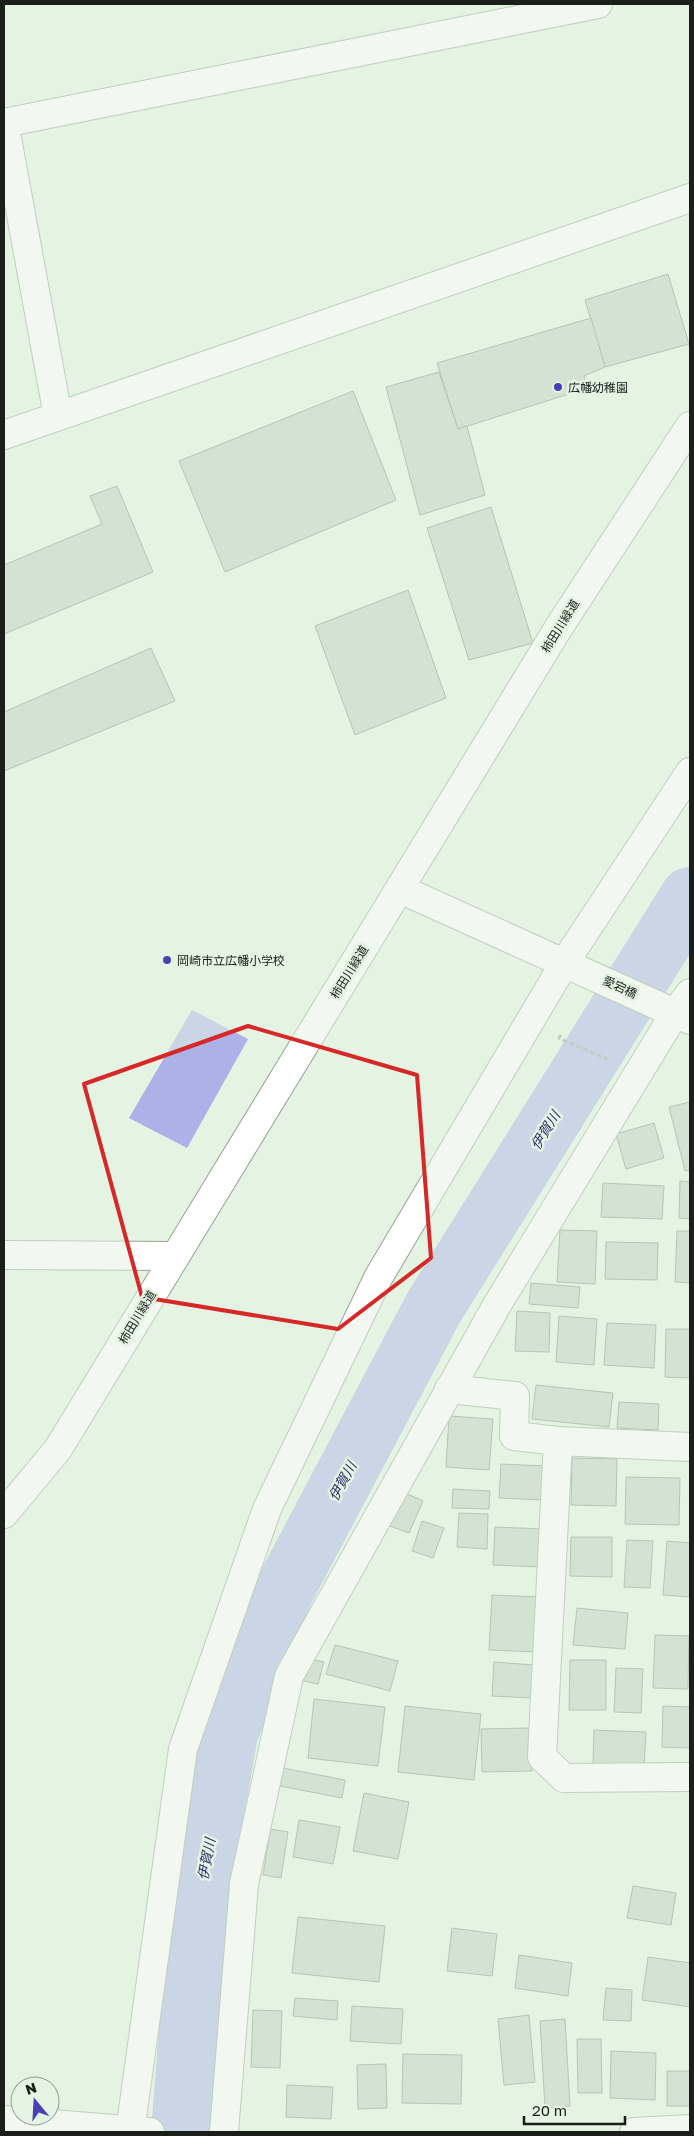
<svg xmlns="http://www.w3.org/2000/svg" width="694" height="2136" font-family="'Golos Text','Noto Sans JP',sans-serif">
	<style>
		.water { fill: #acb2e8 }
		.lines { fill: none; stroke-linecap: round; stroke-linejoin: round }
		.river { stroke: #acb2e8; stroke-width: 60 }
		.building { fill: #bfcebe; stroke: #7f8d7e }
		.minor-casing { stroke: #96a495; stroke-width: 30 }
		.path { stroke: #99a598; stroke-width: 3; stroke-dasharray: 5 2.5; stroke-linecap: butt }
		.minor { stroke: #fff; stroke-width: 28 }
		.marked { fill: none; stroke: #d62828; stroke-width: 4; stroke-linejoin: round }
		.poi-dot { fill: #4940b6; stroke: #e4f3e2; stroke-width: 2 }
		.labels { text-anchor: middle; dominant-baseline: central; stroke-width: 5; stroke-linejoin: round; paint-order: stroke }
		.poi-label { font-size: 12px; fill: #1a1f1a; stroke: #e4f3e2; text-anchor: start }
		.street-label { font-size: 12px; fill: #1a1f1a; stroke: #e4f3e2 }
		.water-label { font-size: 14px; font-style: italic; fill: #313070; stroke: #e4f3e2 }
	</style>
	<rect width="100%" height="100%" fill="#e4f3e2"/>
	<polygon class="water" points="192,1010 248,1039 187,1148 129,1118"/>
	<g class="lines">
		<polyline class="river" points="181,2132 200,1891 228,1734 284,1591 434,1307 690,897"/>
	</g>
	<g class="building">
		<polygon points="668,274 689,344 605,367 585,300"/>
		<polygon points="591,318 605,367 584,376 588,388 458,429 437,363"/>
		<polygon points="439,372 458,429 467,426 485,495 420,515 386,387"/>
		<polygon points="353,391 396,500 225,572 179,461"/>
		<polygon points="117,486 153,572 4,634 4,565 102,524 90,496"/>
		<polygon points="491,507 533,643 469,660 427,528"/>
		<polygon points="408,590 446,698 355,735 315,626"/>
		<polygon points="151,648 175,701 4,771 4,712"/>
		<polygon points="690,1102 690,1170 685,1171 669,1107"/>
		<polygon points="654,1123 664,1158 626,1169 616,1134"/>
		<polygon points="680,1181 690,1182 690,1219 679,1218"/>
		<polygon points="603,1183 664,1186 662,1219 601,1217"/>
		<polygon points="560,1230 597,1231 595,1284 557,1282"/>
		<polygon points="677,1231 690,1231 690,1283 675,1282"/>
		<polygon points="606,1242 658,1243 657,1280 605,1279"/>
		<polygon points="531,1283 580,1287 578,1308 529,1304"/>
		<polygon points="517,1311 550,1313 549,1352 515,1351"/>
		<polygon points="559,1316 597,1319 594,1365 556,1362"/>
		<polygon points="607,1323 656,1325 654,1368 604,1365"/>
		<polygon points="666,1329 690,1329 690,1378 665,1377"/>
		<polygon points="536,1385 613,1393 609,1427 532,1419"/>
		<polygon points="619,1402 659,1404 658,1430 617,1428"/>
		<polygon points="449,1416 493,1419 489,1470 446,1467"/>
		<polygon points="572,1458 617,1459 616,1506 571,1505"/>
		<polygon points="501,1464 545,1466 544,1500 499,1498"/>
		<polygon points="626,1477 680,1478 679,1525 625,1524"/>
		<polygon points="453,1489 490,1491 489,1509 452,1508"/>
		<polygon points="401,1491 423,1501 409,1533 387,1525"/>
		<polygon points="459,1513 488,1514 487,1549 457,1547"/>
		<polygon points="422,1521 444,1528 433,1558 412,1551"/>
		<polygon points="495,1527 543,1529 541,1567 493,1565"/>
		<polygon points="571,1537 612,1537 612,1577 570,1576"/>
		<polygon points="627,1540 653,1541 650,1588 624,1587"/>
		<polygon points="667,1541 690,1543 690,1597 663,1595"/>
		<polygon points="492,1595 540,1597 537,1652 489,1650"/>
		<polygon points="577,1608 628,1613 625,1649 573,1645"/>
		<polygon points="655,1635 689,1636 688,1689 653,1688"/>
		<polygon points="335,1645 398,1661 390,1691 326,1674"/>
		<polygon points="305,1658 324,1662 318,1684 299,1680"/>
		<polygon points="570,1660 606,1660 606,1710 569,1710"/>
		<polygon points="494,1662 534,1665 532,1698 492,1696"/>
		<polygon points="616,1668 643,1669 641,1713 614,1712"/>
		<polygon points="314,1699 385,1707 378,1766 308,1758"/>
		<polygon points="405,1706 481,1714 474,1780 398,1772"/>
		<polygon points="663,1706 690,1707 690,1748 662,1747"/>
		<polygon points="531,1728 532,1771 482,1772 481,1729"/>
		<polygon points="594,1730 646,1732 644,1767 593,1765"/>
		<polygon points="283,1768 345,1780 342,1798 280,1786"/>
		<polygon points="364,1793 409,1802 398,1859 353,1851"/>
		<polygon points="299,1820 340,1827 333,1864 293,1857"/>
		<polygon points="270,1829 288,1832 281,1878 263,1875"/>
		<polygon points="633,1886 676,1893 671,1925 627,1918"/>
		<polygon points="298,1917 385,1926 379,1982 292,1973"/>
		<polygon points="452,1928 497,1934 492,1976 447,1971"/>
		<polygon points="519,1955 572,1963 568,1996 515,1988"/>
		<polygon points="648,1957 690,1963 690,2007 642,2000"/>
		<polygon points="606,1988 632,1990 631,2021 603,2020"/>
		<polygon points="295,1998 338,2001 337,2020 293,2016"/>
		<polygon points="352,2006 403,2009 401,2044 350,2041"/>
		<polygon points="253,2010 282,2011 280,2068 251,2067"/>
		<polygon points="529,2015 535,2082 504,2085 498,2019"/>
		<polygon points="565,2019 570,2106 545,2108 540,2021"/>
		<polygon points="577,2039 601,2039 602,2093 578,2093"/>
		<polygon points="611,2051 656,2053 655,2100 610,2098"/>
		<polygon points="403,2054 462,2055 461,2104 402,2103"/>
		<polygon points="386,2064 387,2108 358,2109 357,2065"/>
		<rect x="667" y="2071" width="23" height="35"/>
		<polygon points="287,2085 333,2087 331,2119 286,2117"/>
	</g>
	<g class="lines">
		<g class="minor-casing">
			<g id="minor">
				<polyline points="4,122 58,416"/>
				<polyline points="4,123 598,4"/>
				<polyline points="4,435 690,198"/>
				<polyline points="400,889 690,1020"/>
				<polyline points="4,1255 174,1256"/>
				<polyline points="449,1389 515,1396 514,1436 558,1441"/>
				<polyline points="690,1447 558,1441 542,1757 564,1778 690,1777"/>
				<polyline points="4,1514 58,1449 559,627 690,426"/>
				<polyline points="4,2120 150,2132"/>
				<polyline points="130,2132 183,1749 267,1509 378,1278 565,962 690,772"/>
				<polyline points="224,2132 244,1884 289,1676 497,1305 675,1013 690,993"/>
				<polyline points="634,2132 690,2129"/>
			</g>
		</g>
		<polyline class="path" points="561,1035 559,1038 609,1060"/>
		<use href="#minor" class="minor"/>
	</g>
	<path d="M0 0H694V2136H0ZM248,1026l169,49 14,183 -93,71 -196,-32 -58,-213z" fill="#e4f3e2" fill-opacity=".55" fill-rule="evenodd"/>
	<path class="marked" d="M248,1026l169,49 14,183 -93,71 -196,-32 -58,-213z"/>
	<g class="poi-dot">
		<circle cx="558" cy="387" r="5"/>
		<circle cx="167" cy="960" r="5"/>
	</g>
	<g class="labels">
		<g class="poi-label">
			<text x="568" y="387">広幡幼稚園</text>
			<text x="177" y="960">岡崎市立広幡小学校</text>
		</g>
		<g class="street-label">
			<text transform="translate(560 626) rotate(-58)">柿田川緑道</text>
			<text transform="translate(349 972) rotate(-58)">柿田川緑道</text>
			<text transform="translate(620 987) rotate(25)">愛宕橋</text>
			<text transform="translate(137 1317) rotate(-59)">柿田川緑道</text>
		</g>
		<g class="water-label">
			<text transform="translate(545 1130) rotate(-58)">伊賀川</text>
			<text transform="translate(342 1481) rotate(-62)">伊賀川</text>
			<text transform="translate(206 1859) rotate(-80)">伊賀川</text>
		</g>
	</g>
	<rect width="694" height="2136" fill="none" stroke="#1a1f1a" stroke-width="10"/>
	<g transform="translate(35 2101) rotate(342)"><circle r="24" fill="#e4f3e2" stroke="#939e92"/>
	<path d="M0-4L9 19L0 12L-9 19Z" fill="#4940b6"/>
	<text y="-8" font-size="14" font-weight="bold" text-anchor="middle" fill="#1a1f1a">N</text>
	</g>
	<path d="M524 2116v8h101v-8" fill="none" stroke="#1a1f1a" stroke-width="2.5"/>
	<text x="532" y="2116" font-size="15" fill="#1a1f1a" stroke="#e4f3e2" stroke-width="4" paint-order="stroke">20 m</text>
</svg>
